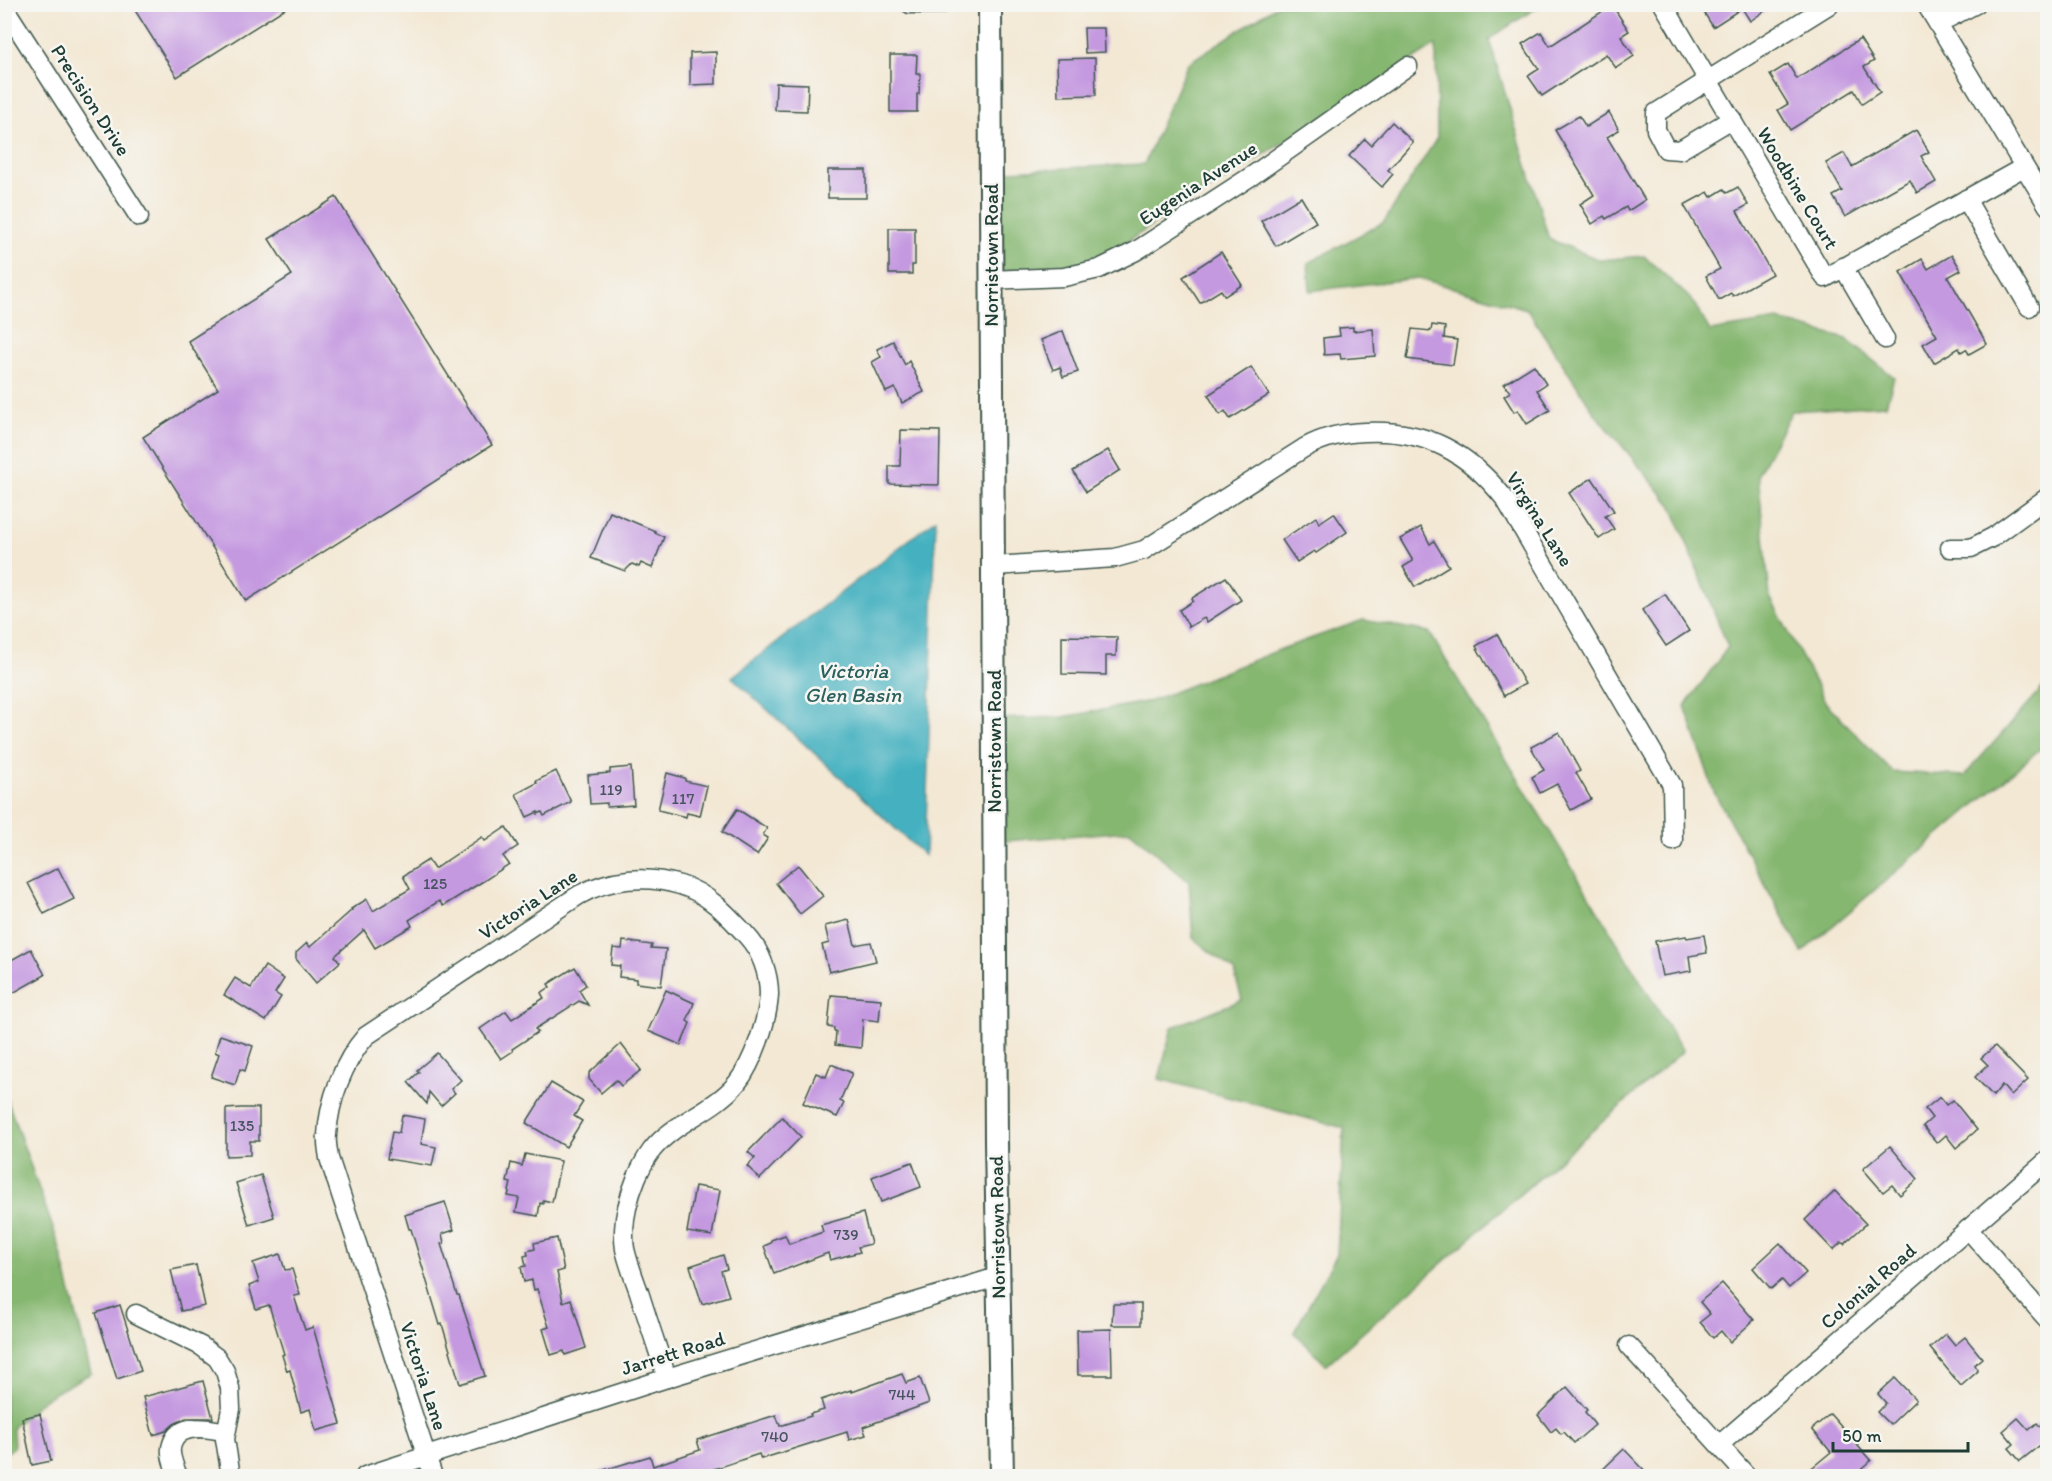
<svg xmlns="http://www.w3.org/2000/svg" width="2052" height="1481" font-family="Itim,sans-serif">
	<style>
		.forest { fill: #86b771; stroke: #527a52; stroke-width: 1.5 }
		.water { fill: #44b1c0; stroke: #32777a; stroke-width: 1.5 }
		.building { fill: #c499e0 }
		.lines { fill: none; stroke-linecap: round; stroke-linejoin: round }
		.minor-casing { stroke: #3f574c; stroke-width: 21 }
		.major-casing { stroke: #3f574c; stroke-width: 26 }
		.minor { stroke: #fff; stroke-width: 18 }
		.major { stroke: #fff; stroke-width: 22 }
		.labels { text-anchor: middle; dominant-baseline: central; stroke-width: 5; stroke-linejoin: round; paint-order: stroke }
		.number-label { font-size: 16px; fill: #48545f }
		.street-label { font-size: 20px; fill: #1f3d34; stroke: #f6f6f2 }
		.water-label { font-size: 21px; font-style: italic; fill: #2a605e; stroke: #f6f6f2 }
	</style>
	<rect width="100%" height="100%" fill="#f6f6f2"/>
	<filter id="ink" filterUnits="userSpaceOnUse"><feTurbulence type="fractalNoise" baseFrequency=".0167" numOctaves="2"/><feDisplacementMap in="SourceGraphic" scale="12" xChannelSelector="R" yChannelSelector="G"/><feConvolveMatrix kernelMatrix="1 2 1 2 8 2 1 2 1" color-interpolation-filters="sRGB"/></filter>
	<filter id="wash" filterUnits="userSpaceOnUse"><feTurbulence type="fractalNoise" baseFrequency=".008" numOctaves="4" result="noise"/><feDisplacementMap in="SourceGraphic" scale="24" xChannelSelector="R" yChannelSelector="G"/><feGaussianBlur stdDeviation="1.35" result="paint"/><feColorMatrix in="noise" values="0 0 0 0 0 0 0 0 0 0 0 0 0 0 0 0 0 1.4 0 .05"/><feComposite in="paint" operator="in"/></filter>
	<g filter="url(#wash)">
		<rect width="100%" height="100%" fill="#f3e8d4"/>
		<g class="forest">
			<polygon points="1278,5 1541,5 1489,39 1549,239 1600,260 1644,256 1692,300 1710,331 1778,320 1846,339 1894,377 1886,405 1792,411 1758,474 1770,597 1826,703 1893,772 1964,776 2047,683 2047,743 1802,952 1714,792 1685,706 1728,647 1672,506 1594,412 1527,309 1418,278 1310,291 1308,263 1384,222 1437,138 1436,45 1078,273 990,270 990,172 1144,164 1188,63"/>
			<polygon points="1363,620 1429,632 1683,1051 1326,1365 1294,1332 1337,1254 1344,1128 1159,1079 1172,1027 1242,1000 1234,971 1193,938 1189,882 1130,831 994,842 994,719 1063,717 1151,701 1284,648"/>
			<polygon points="4,1091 58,1242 91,1373 44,1399 13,1427 14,1447 5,1454"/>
		</g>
		<polygon class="water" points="936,519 925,856 732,677"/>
		<g id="blocks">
			<g class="building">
				<polygon points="131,4 292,4 177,77"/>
				<polygon points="1713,4 1775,4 1750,21 1742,8 1713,27 1703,11"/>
				<polygon points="1612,5 1629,31 1621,36 1634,56 1616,68 1606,54 1542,96 1528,76 1539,69 1522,44 1541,32 1550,46"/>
				<polygon points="1084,28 1104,28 1105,52 1085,53"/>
				<polygon points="1860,39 1874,61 1864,67 1880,92 1862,104 1854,90 1790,130 1778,110 1788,104 1770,75 1788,64 1797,79"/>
				<polygon points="716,52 716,84 690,85 690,53"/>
				<polygon points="890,55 917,55 916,74 920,74 919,94 917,94 917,112 890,112"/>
				<polygon points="1095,58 1096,95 1058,96 1057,59"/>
				<polygon points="776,83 808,84 807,111 775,110"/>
				<polygon points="1609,112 1619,130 1607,137 1645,200 1628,211 1626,207 1606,219 1604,216 1592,224 1580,204 1594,195 1555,130 1579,116 1586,127"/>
				<polygon points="1392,122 1413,142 1388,170 1393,174 1382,187 1349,156 1365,139 1371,145"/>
				<polygon points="1916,130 1929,152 1921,156 1936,182 1917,193 1910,180 1845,217 1833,196 1842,191 1826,163 1844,153 1852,167"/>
				<rect x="828" y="170" width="38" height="28"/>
				<polygon points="1738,187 1748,205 1737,211 1772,274 1733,296 1731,293 1719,300 1706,276 1720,269 1684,205 1708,192 1711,197 1724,189 1727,193"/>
				<polygon points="336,197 492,445 246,601 143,437 218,389 188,341 292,275 269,239"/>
				<polygon points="1301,197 1316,222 1276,246 1261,221"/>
				<polygon points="889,228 915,228 915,265 912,265 912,274 889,274"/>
				<polygon points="1221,252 1242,285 1225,296 1221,290 1200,303 1183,277"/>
				<polygon points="1952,255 1961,270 1948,277 1987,344 1969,354 1966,349 1961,352 1959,348 1934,363 1923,344 1937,336 1900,272 1922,259 1928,269"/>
				<polygon points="1432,325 1445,327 1444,338 1457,340 1453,365 1407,359 1412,329 1431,331"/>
				<polygon points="1353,327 1353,331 1373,329 1375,356 1341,359 1340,354 1324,355 1323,338 1340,336 1339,328"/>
				<polygon points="1063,331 1078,372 1063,377 1060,367 1053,370 1041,340"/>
				<polygon points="893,341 905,365 909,361 924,392 902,403 895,388 886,392 872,362 881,357 877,349"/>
				<polygon points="1534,365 1546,384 1537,390 1550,410 1527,424 1518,410 1514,412 1504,396 1510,392 1504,384"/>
				<polygon points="1251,367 1269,395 1230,419 1225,411 1220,415 1208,395"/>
				<polygon points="901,430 940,431 939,485 889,484 889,466 900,466"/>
				<polygon points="1108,450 1120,470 1086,492 1073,471"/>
				<polygon points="1592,478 1614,511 1605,516 1614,529 1599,539 1569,493"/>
				<polygon points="610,512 655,531 655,533 664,537 652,568 641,563 639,567 632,564 625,571 591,558"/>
				<polygon points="1334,513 1347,532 1316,553 1314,551 1297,562 1282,540 1316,517 1319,523"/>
				<polygon points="1421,527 1430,544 1434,541 1449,566 1415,587 1403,567 1413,561 1400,539"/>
				<polygon points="1226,577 1241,600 1207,622 1204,618 1189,627 1179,610 1193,601 1192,598"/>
				<polygon points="1665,594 1689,631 1666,646 1642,610"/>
				<polygon points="1497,634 1525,684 1504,696 1476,646"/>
				<polygon points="1062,636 1117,637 1116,656 1106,656 1106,675 1062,674"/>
				<polygon points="1559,732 1580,771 1576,773 1591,799 1571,810 1557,784 1540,793 1532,777 1544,770 1531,747"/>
				<polygon points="631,767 634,805 607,807 607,803 590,804 588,775 610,773 610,769"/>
				<polygon points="556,771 571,802 544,816 542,812 538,814 538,812 527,817 516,794 537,783 536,781"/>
				<polygon points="667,773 685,778 685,781 707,786 700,816 687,813 686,817 658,810"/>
				<polygon points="737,809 767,828 763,835 768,838 757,855 722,832"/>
				<polygon points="506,827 518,846 503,856 509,864 485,880 443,906 439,901 409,920 412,926 375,948 364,930 335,956 340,962 316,983 296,959 296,953 307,943 310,947 352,910 351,909 367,899 373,911 410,889 403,876 428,860 434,869 482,837 485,841"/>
				<polygon points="798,865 823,896 800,914 776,883"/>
				<polygon points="58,868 74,899 44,914 28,883"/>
				<polygon points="849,920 855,945 871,942 876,961 829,972 822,945 829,943 825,926"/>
				<polygon points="1704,935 1707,953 1689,956 1691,971 1662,976 1655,941 1686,936 1687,938"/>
				<polygon points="623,941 652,945 651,948 666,949 661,986 636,983 636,979 619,977 620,966 611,965 613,948 622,949"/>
				<polygon points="31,949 45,975 11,994 4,981 4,964"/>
				<polygon points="265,966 284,979 275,993 281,997 266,1021 224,995 235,978 251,988"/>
				<polygon points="575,967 586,985 579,990 588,1005 579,1001 535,1029 538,1032 512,1049 513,1051 501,1059 480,1029 506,1011 512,1019 544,998 541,993 550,987 548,984"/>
				<polygon points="666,990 694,1003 687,1021 690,1023 681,1045 648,1031"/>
				<polygon points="831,995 881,999 879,1021 863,1019 861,1048 835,1045 836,1031 834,1031 834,1028 828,1027"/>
				<polygon points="220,1035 253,1046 245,1071 240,1069 235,1085 211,1077 219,1054 215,1052"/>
				<polygon points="621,1044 641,1070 621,1086 616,1080 601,1093 589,1079 589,1073"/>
				<polygon points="1995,1046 2028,1080 2011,1096 2002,1085 1993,1096 1975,1077 1988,1065 1981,1058"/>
				<polygon points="437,1053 461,1080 451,1089 455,1093 441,1106 429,1092 427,1104 408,1082 419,1072 417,1070"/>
				<polygon points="831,1064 852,1073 840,1101 844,1103 837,1117 803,1103 816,1073 826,1077"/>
				<polygon points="551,1083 583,1102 574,1116 582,1121 566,1147 526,1123"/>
				<polygon points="1940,1097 1946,1105 1953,1100 1977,1130 1956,1148 1946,1135 1937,1143 1923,1126 1932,1118 1925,1109"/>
				<polygon points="241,1108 259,1108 259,1141 250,1141 250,1155 226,1156 226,1109"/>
				<polygon points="402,1115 425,1119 421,1144 436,1147 432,1166 387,1159 392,1132 399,1133"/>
				<polygon points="782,1117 801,1137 760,1179 747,1166 755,1158 748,1152"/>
				<polygon points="1890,1146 1918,1179 1900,1195 1892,1185 1883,1192 1863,1169"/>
				<polygon points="525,1154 561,1161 552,1202 543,1200 543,1204 540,1203 538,1216 516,1212 519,1198 508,1196 511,1183 507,1182 511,1163 522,1166"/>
				<polygon points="912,1162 921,1187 881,1202 872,1177"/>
				<polygon points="261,1175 274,1217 249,1225 236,1183"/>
				<polygon points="695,1186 720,1190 712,1236 687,1232"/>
				<polygon points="1835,1191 1866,1224 1844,1244 1842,1242 1833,1250 1805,1220"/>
				<polygon points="445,1202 454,1230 442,1234 444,1243 441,1244 457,1295 459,1295 485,1376 460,1384 442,1324 440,1325 411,1229 409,1229 405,1215"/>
				<polygon points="863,1213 871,1244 858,1247 860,1252 830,1260 828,1253 774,1274 764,1246 771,1243 771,1240 785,1235 789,1244 823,1232 821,1225"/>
				<polygon points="557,1238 564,1270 557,1272 563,1302 571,1299 586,1348 565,1355 564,1351 551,1355 543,1329 549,1327 537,1289 534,1290 532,1280 524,1282 521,1267 526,1266 524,1256 528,1255 527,1251 535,1249 534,1243"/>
				<polygon points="1780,1243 1806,1273 1789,1288 1782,1280 1771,1289 1753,1268"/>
				<polygon points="280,1254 285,1270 292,1269 300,1295 294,1296 305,1330 313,1327 341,1424 316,1431 310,1409 301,1412 290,1370 287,1371 282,1355 284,1354 269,1305 256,1309 249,1286 259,1282 253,1263"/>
				<polygon points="723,1255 727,1269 721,1271 729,1296 702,1304 690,1266"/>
				<polygon points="196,1265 205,1306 181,1311 171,1270"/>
				<polygon points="1722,1283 1754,1320 1730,1342 1721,1331 1713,1338 1700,1322 1710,1314 1700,1302"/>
				<polygon points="1113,1304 1141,1304 1141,1325 1112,1325"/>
				<polygon points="120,1305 141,1371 117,1379 96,1313"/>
				<polygon points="1111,1329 1112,1375 1078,1375 1077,1330"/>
				<polygon points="1946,1334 1955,1345 1965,1337 1982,1358 1974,1365 1978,1371 1961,1386 1930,1348"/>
				<polygon points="902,1374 906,1383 920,1378 929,1403 863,1427 866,1435 849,1440 847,1432 761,1459 759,1454 693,1476 595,1476 594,1473 650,1456 653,1466 700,1450 697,1440 776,1415 780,1426 811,1416 810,1414 824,1410 821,1400 851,1390 852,1392"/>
				<polygon points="1895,1378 1916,1400 1890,1425 1877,1412 1886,1403 1878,1394"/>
				<polygon points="203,1381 213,1418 186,1418 174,1424 166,1431 153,1435 143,1397"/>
				<polygon points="1567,1387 1587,1410 1585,1412 1595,1425 1574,1443 1564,1432 1561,1434 1556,1428 1551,1432 1538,1415"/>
				<polygon points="40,1414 51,1461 32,1465 22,1418"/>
				<polygon points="1830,1414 1871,1461 1853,1476 1802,1476 1831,1452 1812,1429"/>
				<polygon points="2018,1418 2029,1430 2037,1423 2048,1435 2048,1439 2020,1461 2009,1448 2014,1444 2003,1431"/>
				<polygon points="1624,1449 1650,1476 1596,1476"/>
			</g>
		</g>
	</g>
	<g filter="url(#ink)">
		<use href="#blocks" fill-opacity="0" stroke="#3f574c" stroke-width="1.5"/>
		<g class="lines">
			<g class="minor-casing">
				<g id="minor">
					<polyline points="910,4 941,4"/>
					<polyline points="1663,4 1825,278 2024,167"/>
					<polyline points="1926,4 2048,206"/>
					<polyline points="4,7 139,217"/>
					<polyline points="1939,23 1976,4"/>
					<polyline points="1732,119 1680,150 1666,149 1656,130 1656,113 1830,4"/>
					<polyline points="1966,199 2029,307"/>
					<polyline points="1843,267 1885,339"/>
					<polyline points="990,280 1064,277 1099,269 1136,251 1253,175 1408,66"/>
					<polyline points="1950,548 1971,548 1993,537 2048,497"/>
					<path d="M994,566l121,-8 29,-8 160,-102c20,-11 38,-15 61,-16 61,-3 103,20 140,67l167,286 1,56"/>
					<polyline points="1968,1229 2048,1320"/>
					<polyline points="136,1314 201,1346 217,1358 225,1371 230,1388 231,1409 225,1439 231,1476"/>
					<polyline points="1629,1346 1747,1476"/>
					<polyline points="1719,1445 2048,1160"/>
					<path d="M178,1476c-3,-8 -10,-22 -6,-32 7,-22 37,-16 54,-12"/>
					<polyline points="365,1476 667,1378 997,1277"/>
					<path d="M433,1476l-104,-318c-1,-7 -3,-15 -2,-23 2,-34 16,-73 39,-99l213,-141c31,-17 67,-20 101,-10 28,8 48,30 67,51 14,15 22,38 22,58 -1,26 -16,69 -32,89 -23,28 -63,39 -85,67 -12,16 -21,39 -25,58 -3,12 -4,29 -2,41 3,14 9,29 14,43 9,29 19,58 28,86"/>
				</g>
			</g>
			<g class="major-casing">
				<polyline id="major" points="990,4 996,1142 1002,1476"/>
			</g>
			<use href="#minor" class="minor"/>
			<use href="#major" class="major"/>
		</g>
	</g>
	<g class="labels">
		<g class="number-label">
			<text x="611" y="789">119</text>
			<text x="683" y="798">117</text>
			<text x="435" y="883">125</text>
			<text x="242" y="1125">135</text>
			<text x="846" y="1234">739</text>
			<text x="902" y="1394">744</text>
			<text x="775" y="1436">740</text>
		</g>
		<g class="street-label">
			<text transform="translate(91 100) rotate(57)">Precision Drive</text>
			<text transform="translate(1198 183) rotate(-33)">Eugenia Avenue</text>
			<text transform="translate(1798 188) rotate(59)">Woodbine Court</text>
			<text transform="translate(991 255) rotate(-90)">Norristown Road</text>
			<text transform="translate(1540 519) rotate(58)">Virgina Lane</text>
			<text transform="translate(994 741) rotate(-90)">Norristown Road</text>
			<text transform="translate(528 904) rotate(-33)">Victoria Lane</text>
			<text transform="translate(997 1227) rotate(-91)">Norristown Road</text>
			<text transform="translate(1868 1286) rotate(-41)">Colonial Road</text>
			<text transform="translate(673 1353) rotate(-17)">Jarrett Road</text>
			<text transform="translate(424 1376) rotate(72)">Victoria Lane</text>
		</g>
		<g class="water-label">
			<text x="853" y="670">Victoria<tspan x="853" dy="24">Glen Basin</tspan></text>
		</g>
	</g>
	<rect width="2052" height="1481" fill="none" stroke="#f6f6f2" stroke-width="24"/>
	<path d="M1833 1442v9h135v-9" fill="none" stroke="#1f3d34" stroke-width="3"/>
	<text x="1842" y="1442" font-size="18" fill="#1f3d34" stroke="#f6f6f2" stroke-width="4.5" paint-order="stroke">50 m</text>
</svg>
